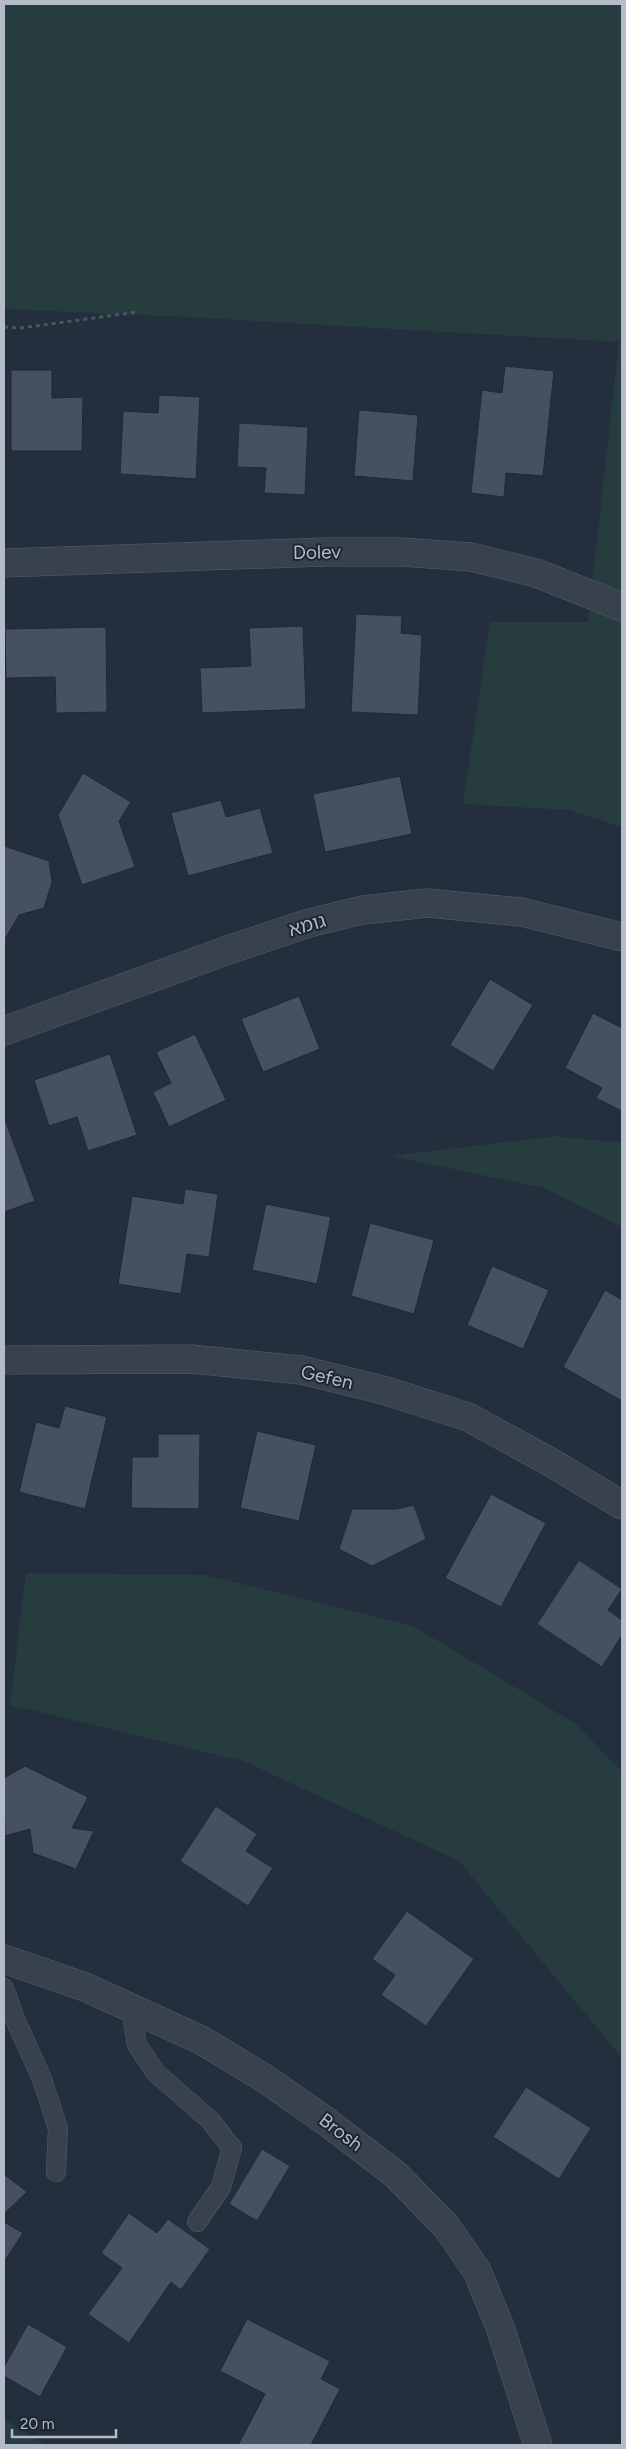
<svg xmlns="http://www.w3.org/2000/svg" width="626" height="2449" font-family="Figtree,'Noto Sans Hebrew',sans-serif">
	<style>
		.green { fill: #263c3f }
		.building { fill: #455162; stroke: #1f2835 }
		.lines { fill: none; stroke-linecap: round; stroke-linejoin: round }
		.lane-casing { stroke: #565f6c; stroke-width: 20 }
		.street-casing { stroke: #565f6c; stroke-width: 29 }
		.path { stroke: #44595c; stroke-width: 3; stroke-dasharray: 4 4; stroke-linecap: butt }
		.lane { stroke: #38414e; stroke-width: 19 }
		.street { stroke: #38414e; stroke-width: 28 }
		.labels { text-anchor: middle; dominant-baseline: central; stroke-width: 4; stroke-linejoin: round; paint-order: stroke }
		.street-label { font-size: 19px; fill: #b4bcc9; stroke: #1d2633 }
	</style>
	<rect width="100%" height="100%" fill="#242f3e"/>
	<g class="green">
		<polygon points="4,4 622,4 622,827 568,810 463,804 490,622 588,622 619,342 186,317 4,309"/>
		<polygon points="555,1136 622,1143 622,1227 544,1188 391,1156"/>
		<polygon points="26,1573 205,1575 413,1626 576,1724 622,1772 622,2058 459,1861 243,1761 10,1705"/>
		<polygon points="4,2419 46,2445 4,2445"/>
	</g>
	<g class="building">
		<polygon points="505,366 554,371 543,476 506,473 504,497 471,493 482,390 502,393"/>
		<polygon points="11,370 52,370 52,398 83,397 82,451 11,451"/>
		<polygon points="159,395 200,397 196,479 120,474 123,411 158,413"/>
		<polygon points="359,410 418,415 413,481 354,476"/>
		<polygon points="239,423 308,427 305,495 264,493 266,468 237,467"/>
		<polygon points="356,614 402,616 401,633 422,635 418,715 351,712"/>
		<polygon points="303,626 306,709 202,713 200,668 251,666 249,628"/>
		<polygon points="106,627 107,712 56,713 55,677 6,678 5,629"/>
		<polygon points="83,773 131,802 119,821 135,867 82,885 58,815"/>
		<polygon points="400,776 412,834 325,852 313,794"/>
		<polygon points="221,800 226,817 260,808 273,853 188,876 171,813"/>
		<polygon points="4,846 49,861 52,882 44,908 19,915 4,941"/>
		<polygon points="490,979 533,1005 493,1071 450,1045"/>
		<polygon points="299,996 320,1049 263,1072 241,1019"/>
		<polygon points="593,1013 622,1028 622,1111 596,1098 602,1088 565,1068"/>
		<polygon points="195,1034 226,1100 169,1127 153,1092 171,1083 156,1052"/>
		<polygon points="110,1054 137,1135 88,1151 77,1117 49,1126 34,1080"/>
		<polygon points="4,1117 35,1201 4,1212"/>
		<polygon points="185,1189 218,1194 209,1257 187,1254 181,1294 118,1284 132,1196 183,1204"/>
		<polygon points="266,1204 331,1217 317,1284 252,1270"/>
		<polygon points="370,1223 434,1240 414,1314 351,1296"/>
		<polygon points="492,1266 549,1290 523,1349 467,1325"/>
		<polygon points="605,1290 622,1300 622,1401 563,1367"/>
		<polygon points="65,1406 107,1417 85,1509 19,1492 36,1422 59,1428"/>
		<polygon points="257,1431 316,1445 299,1521 240,1508"/>
		<polygon points="158,1434 200,1434 199,1509 131,1508 132,1457 158,1457"/>
		<polygon points="491,1494 546,1523 501,1607 445,1578"/>
		<polygon points="414,1505 426,1539 372,1566 339,1549 352,1509 396,1509"/>
		<polygon points="579,1560 622,1589 608,1610 622,1620 622,1635 602,1667 537,1624"/>
		<polygon points="25,1766 88,1797 72,1828 94,1831 76,1869 33,1853 30,1829 5,1836 4,1778"/>
		<polygon points="216,1806 257,1834 246,1851 273,1868 248,1906 180,1861"/>
		<polygon points="407,1911 474,1959 426,2026 381,1995 395,1975 372,1959"/>
		<polygon points="526,2087 591,2128 559,2179 493,2137"/>
		<polygon points="262,2149 290,2166 257,2221 229,2204"/>
		<polygon points="4,2174 27,2192 4,2214"/>
		<polygon points="129,2213 157,2233 168,2219 210,2249 181,2290 171,2282 129,2343 88,2314 122,2268 101,2253"/>
		<polygon points="4,2222 23,2233 4,2262"/>
		<polygon points="247,2319 330,2361 321,2379 340,2389 311,2445 238,2445 265,2394 220,2371"/>
		<polygon points="28,2324 67,2347 40,2397 4,2376 4,2367"/>
	</g>
	<g class="lines">
		<g class="lane-casing">
			<g id="lane">
				<polyline points="4,1988 15,2019 42,2079 58,2129 56,2172"/>
				<polyline points="131,2007 137,2045 156,2073 210,2120 232,2148 221,2187 197,2222"/>
			</g>
		</g>
		<g class="street-casing">
			<g id="street">
				<polyline points="4,563 325,552 402,552 471,557 536,573 622,607"/>
				<polyline points="4,1031 231,949 309,923 363,910 427,903 521,912 622,937"/>
				<polyline points="4,1360 192,1359 301,1370 383,1390 468,1417 552,1463 622,1505"/>
				<polyline points="4,1959 85,1987 203,2041 267,2080 327,2122 395,2174 446,2226 477,2271 500,2327 538,2445"/>
			</g>
		</g>
		<polyline class="path" points="4,327 21,328 137,312"/>
		<use href="#lane" class="lane"/>
		<use href="#street" class="street"/>
	</g>
	<g class="labels">
		<g class="street-label">
			<text transform="translate(317 552) rotate(-1)">Dolev</text>
			<text transform="translate(307 925) rotate(-16)">גומא</text>
			<text transform="translate(327 1377) rotate(13)">Gefen</text>
			<text transform="translate(341 2132) rotate(37)">Brosh</text>
		</g>
	</g>
	<rect width="626" height="2449" fill="none" stroke="#b4bcc9" stroke-width="10"/>
	<path d="M12 2429v8h104v-8" fill="none" stroke="#b4bcc9" stroke-width="2.5"/>
	<text x="20" y="2429" font-size="15" fill="#b4bcc9" stroke="#1d2633" stroke-width="4" paint-order="stroke">20 m</text>
</svg>
